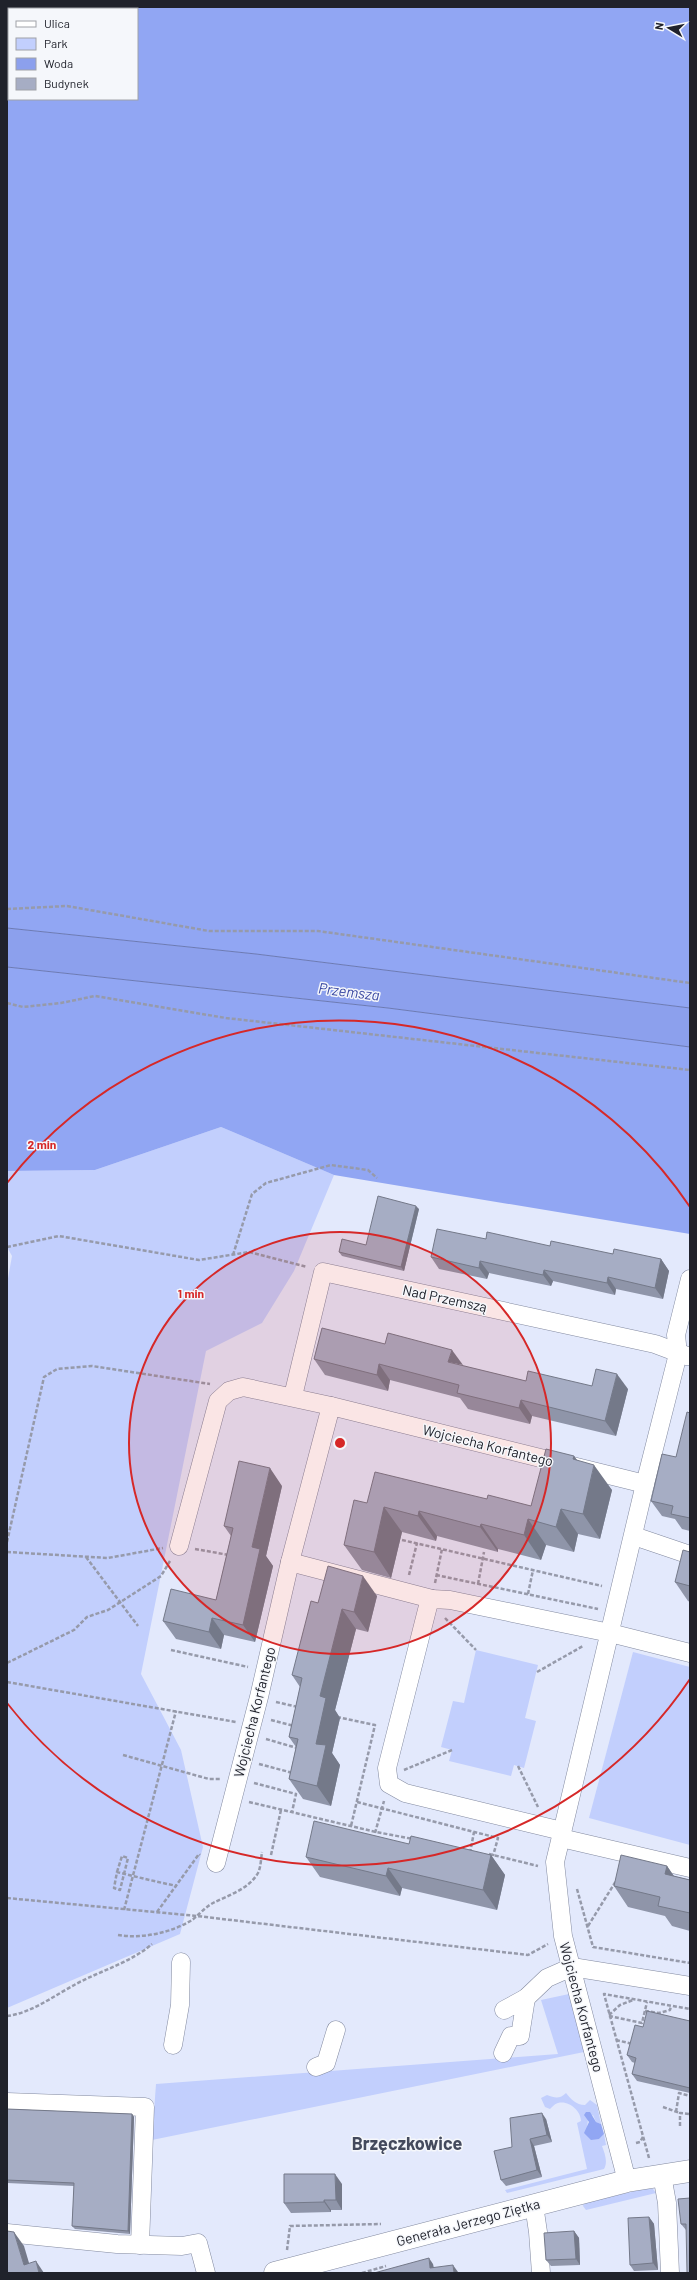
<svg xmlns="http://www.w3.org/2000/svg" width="697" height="2280" font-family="Barlow,sans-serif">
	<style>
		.green { fill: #c2cffd }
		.forest { fill: #91a6f3; fill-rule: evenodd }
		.water { fill: #8ca0ed; stroke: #6c7ab3 }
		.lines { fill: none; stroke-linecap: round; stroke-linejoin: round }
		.minor-casing { stroke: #838aa0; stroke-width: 19 }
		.major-casing { stroke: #838aa0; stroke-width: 23 }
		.path { stroke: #969aaa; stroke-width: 2.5; stroke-dasharray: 4 2; stroke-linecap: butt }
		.minor { stroke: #fff; stroke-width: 18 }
		.major { stroke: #fff; stroke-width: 22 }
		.wall { fill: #8f95a9 }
		.shaded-wall { fill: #747989 }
		.building { fill: #a6adc4; stroke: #747989 }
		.ring { fill: none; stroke: #d62828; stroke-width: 2 }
		.labels { text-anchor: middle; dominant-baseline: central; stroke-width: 3; stroke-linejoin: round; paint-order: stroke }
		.street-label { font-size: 14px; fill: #20222b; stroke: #f5f7fb }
		.water-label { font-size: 15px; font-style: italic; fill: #3a49a3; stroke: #f5f7fb }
		.district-label { font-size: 18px; font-weight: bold; fill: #444a5d; stroke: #f5f7fb }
		.centre { fill: #d62828; stroke: #f5f7fb; stroke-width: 2 }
		.ring-label { font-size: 12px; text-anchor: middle; font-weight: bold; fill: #d62828; stroke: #f5f7fb; stroke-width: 3; stroke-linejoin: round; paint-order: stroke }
	</style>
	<rect width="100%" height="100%" fill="#e3e9fc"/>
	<g class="green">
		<polygon points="221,1127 334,1175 294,1271 262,1323 206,1351 141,1674 181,1750 203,1847 180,1934 7,2008 7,1284 12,1256 7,1247 7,1171 95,1170"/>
		<polygon points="476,1650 538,1665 525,1718 536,1721 524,1768 514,1765 511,1776 449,1761 452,1750 441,1747 453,1701 464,1703"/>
		<polygon points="633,1652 690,1667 690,1845 589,1818"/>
		<polygon points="569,1994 589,2051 152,2140 156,2084 558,2054 541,2000"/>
		<path d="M566,2093c5,6 10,12 19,12l5,-5 7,5 4,19 -5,-2 -3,-7 -5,4 -1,10 12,10 5,-5 2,11 -4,1c3,8 6,16 2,23l-97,24 -2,-3 82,-21 -10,-46 4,-2c0,-10 -12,-21 -23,-18 -2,0 -6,4 -8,6l-5,-2 -4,-9 6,-3c8,3 13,4 19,-2z"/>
		<polygon points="644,2189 653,2189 656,2193 586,2210 583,2206 584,2203"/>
	</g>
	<g class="forest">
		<path d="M7,7h683v1001l-434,-54 -249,-26zM9,9h128v90h-128z"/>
		<polygon points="7,967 388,1008 690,1047 690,1234 334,1175 221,1127 95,1170 7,1171"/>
		<polygon points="586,2112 590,2112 596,2122 601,2124 604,2134 599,2139 591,2140 584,2133 589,2122 584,2115"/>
	</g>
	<polygon class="water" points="7,928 256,954 690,1008 690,1047 388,1008 7,967"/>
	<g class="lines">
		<g class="minor-casing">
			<g id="minor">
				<polyline points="293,1396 323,1272 655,1344 687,1356"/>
				<polyline points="634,1536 690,1555"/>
				<polyline points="179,1546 218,1401 229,1391 243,1387 331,1406"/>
				<polyline points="290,1562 331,1406 645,1484"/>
				<polyline points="562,1831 405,1793 389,1784 387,1768 429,1602 432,1599 450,1600 610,1633 690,1653"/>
				<polyline points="561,1838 690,1868"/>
				<polyline points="216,1863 259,1697 290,1562 432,1599"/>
				<polyline points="572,1967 690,1986"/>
				<polyline points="526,1998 547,1978 572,1967"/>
				<polyline points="173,2045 180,2005 181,1962"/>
				<polyline points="503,2053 511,2036 520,2036 526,1998 504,2010"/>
				<polyline points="316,2067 326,2063 336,2030"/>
				<polyline points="7,2102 145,2107 140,2245"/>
				<polyline points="662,2175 667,2203 670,2273"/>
				<polyline points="627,2181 563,1936 555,1862 645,1484 678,1354 676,1335 690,1279"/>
				<polyline points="534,2205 538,2232 541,2273"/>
				<polyline points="7,2233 117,2244 182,2246 198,2243 206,2273"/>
			</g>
		</g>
		<g class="major-casing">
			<polyline id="major" points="275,2273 627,2181 690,2171"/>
		</g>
		<g class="path">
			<polyline points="7,909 67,906 209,931 318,931 690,983"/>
			<polyline points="7,1003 23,1007 61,1003 95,996 226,1018 690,1070"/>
			<polyline points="7,1247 59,1236 199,1260 249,1252 307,1267"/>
			<polyline points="233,1255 252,1194 266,1183 331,1165 368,1170 377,1178"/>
			<polyline points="402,1540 602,1586"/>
			<polyline points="7,1542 44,1377 57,1369 92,1366 210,1384"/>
			<polyline points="195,1549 229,1555"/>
			<polyline points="7,1552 108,1558 163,1548"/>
			<polyline points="86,1557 138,1626"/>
			<polyline points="409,1575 417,1543"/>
			<polyline points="436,1575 598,1609"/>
			<polyline points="435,1583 442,1549"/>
			<polyline points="478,1584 484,1552"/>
			<polyline points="528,1594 533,1570"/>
			<polyline points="445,1618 476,1650"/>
			<polyline points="171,1650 248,1667"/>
			<polyline points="7,1663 74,1630 87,1617 108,1610 161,1576 170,1561"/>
			<polyline points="537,1672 583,1646"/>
			<polyline points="7,1682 236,1722"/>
			<polyline points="276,1702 298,1707"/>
			<polyline points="337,1717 375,1725 351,1826"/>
			<polyline points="271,1720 294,1726"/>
			<polyline points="266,1739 297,1748"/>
			<polyline points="123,1755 209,1779 220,1779"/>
			<polyline points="259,1764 293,1773"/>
			<polyline points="518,1766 538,1807"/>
			<polyline points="404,1770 452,1750"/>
			<polyline points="254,1783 296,1794 292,1812"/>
			<polyline points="249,1802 376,1832 413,1839"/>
			<polyline points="357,1802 498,1838 493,1856"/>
			<polyline points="375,1833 384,1801"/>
			<polyline points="470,1853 474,1832"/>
			<polyline points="489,1854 538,1866"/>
			<polyline points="271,1855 281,1810"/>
			<path d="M117,1872l5,-16 6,2 -8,32 -6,-2 3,-16c20,5 40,10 60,14"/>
			<polyline points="577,1889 593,1947 690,1963"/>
			<polyline points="7,1898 197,1916 528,1955 548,1944"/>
			<polyline points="124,1910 176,1711"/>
			<polyline points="157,1912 199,1854 200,1855"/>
			<polyline points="588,1926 616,1881"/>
			<path d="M118,1935c23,4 53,-2 74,-15 7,-5 12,-12 21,-17 14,-7 36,-14 45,-30 3,-6 3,-15 4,-21"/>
			<polyline points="645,2011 659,2013 670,2010 671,2006"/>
			<polyline points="609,2015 620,2005 633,2000"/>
			<path d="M7,2016c25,-3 48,-21 69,-32 26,-14 54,-21 76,-40"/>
			<polyline points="609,2016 642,2023 647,2002"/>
			<polyline points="616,2040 633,2044"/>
			<polyline points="663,2107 680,2113"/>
			<polyline points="676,2112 679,2093 690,2096"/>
			<polyline points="680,2126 680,2113 690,2114"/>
			<polyline points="636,2143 640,2142 643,2137"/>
			<polyline points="649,2158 604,1994 690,2009"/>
			<polyline points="287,2250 290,2226 381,2224"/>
			<polyline points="362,2273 386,2266"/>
		</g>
		<use href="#minor" class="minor"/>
		<use href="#major" class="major"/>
	</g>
	<g class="wall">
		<polygon points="419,1209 404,1271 342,1256 339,1252 366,1245"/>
		<polygon points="550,1246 613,1254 661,1259 669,1271 663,1299 616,1289 615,1295 553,1281 551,1286 489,1273 487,1279 439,1269 431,1257"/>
		<polygon points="314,1359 463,1366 526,1381 628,1389 616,1436 532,1416 530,1424 468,1409 460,1398 390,1380 388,1391 325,1375"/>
		<polygon points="690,1413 690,1531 682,1529 675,1519 662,1516 651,1501 676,1457"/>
		<polygon points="574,1456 577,1460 612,1490 600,1539 578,1534 574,1552 546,1545 541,1560 498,1549 498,1552 437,1536 436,1541 402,1532 391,1578 362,1570 344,1545 367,1503 487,1499 531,1506"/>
		<polygon points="282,1486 266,1556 273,1566 255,1642 224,1635 221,1649 176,1639 163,1621 216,1600 231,1536 224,1526"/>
		<polygon points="690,1552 690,1602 688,1601 675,1582"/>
		<polygon points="377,1596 368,1632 356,1629 335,1710 340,1718 332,1753 340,1765 331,1806 303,1799 289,1779 296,1747 289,1737 300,1687 292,1675 318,1603"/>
		<polygon points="409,1844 491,1855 505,1875 497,1910 402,1888 400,1896 320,1877 306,1857"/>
		<polygon points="667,1866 674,1876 690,1880 690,1931 672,1926 665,1916 628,1907 614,1886"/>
		<polygon points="690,2021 690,2093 637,2081 632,2074 635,2063 632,2062 627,2055 643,2027"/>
		<polygon points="7,2109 132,2114 134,2117 130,2234 75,2229 72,2226 74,2186 7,2183"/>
		<polygon points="546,2119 552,2142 534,2146 542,2177 506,2186 501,2180 512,2147"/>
		<polygon points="342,2184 342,2210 331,2210 331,2212 291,2213 284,2203"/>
		<polygon points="690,2198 686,2230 681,2224"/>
		<polygon points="649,2217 654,2224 658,2270 634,2271 630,2265"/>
		<polygon points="574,2231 579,2238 580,2265 551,2266 546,2260"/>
	</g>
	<g class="shaded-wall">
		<polygon points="416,1206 419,1209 404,1271 401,1267"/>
		<polygon points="661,1259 669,1271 663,1299 655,1288"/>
		<polygon points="480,1261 489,1273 487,1279 479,1268"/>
		<polygon points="544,1270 553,1281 551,1286 543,1275"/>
		<polygon points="608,1277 616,1289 615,1295 607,1283"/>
		<polygon points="452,1350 463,1365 448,1362"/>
		<polygon points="379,1364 390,1380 388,1391 377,1375"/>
		<polygon points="617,1374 628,1389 616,1436 605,1421"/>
		<polygon points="521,1400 532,1416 530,1424 519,1408"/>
		<polygon points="574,1456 591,1480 594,1465 612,1490 600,1539 583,1514 573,1459"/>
		<polygon points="270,1468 282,1486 266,1556 273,1566 255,1642 243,1625 252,1547"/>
		<polygon points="384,1507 402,1532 391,1578 374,1552"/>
		<polygon points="561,1509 578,1534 574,1552 556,1527"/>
		<polygon points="419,1511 437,1536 436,1541 418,1516"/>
		<polygon points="528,1519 546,1545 541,1560 524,1535"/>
		<polygon points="481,1524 498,1549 498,1552 480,1527"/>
		<polygon points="363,1576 377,1596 368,1632 354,1612"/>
		<polygon points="342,1609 356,1629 335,1710 340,1718 332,1753 340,1765 331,1806 317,1786 316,1744 320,1696"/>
		<polygon points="212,1618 224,1635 221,1649 209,1632"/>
		<polygon points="491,1855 505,1875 497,1910 483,1890"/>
		<polygon points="667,1866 681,1887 665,1874"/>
		<polygon points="388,1868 402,1888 400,1896 386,1876"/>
		<polygon points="542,2113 546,2119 552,2142 547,2135"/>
		<polygon points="132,2114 134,2117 130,2234 128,2231"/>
		<polygon points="530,2139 534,2146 542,2177 537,2170"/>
		<polygon points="335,2174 342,2184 342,2210 336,2200"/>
		<polygon points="324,2200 331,2210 331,2212 324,2202"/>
		<polygon points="649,2217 654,2224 658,2270 653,2263"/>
		<polygon points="574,2231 579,2238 580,2265 576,2259"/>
		<polygon points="14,2232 24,2246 32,2273 24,2265"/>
		<polygon points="429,2258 433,2264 435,2273 430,2268"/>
		<polygon points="36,2261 44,2273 39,2273"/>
		<polygon points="453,2265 458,2272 458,2273 454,2273"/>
	</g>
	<g class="building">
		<polygon points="378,1196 416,1206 401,1267 339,1252 342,1239 366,1245"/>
		<polygon points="437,1229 486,1239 487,1232 550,1246 551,1241 613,1254 614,1249 661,1259 655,1288 608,1277 607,1283 544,1270 543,1275 480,1261 479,1268 431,1257"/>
		<polygon points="322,1328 385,1344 388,1333 452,1350 448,1362 526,1381 528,1371 592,1386 596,1369 617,1374 605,1421 521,1400 519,1408 457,1393 459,1385 379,1364 377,1375 314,1359"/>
		<polygon points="687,1412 690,1413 690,1518 671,1514 673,1506 651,1501 662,1454 676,1457"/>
		<polygon points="546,1449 574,1456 573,1459 594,1465 583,1514 561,1509 556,1527 528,1519 524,1535 481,1524 480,1527 419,1511 418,1516 384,1507 374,1552 344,1545 354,1500 367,1503 375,1472 487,1499 488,1495 531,1506"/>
		<polygon points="239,1461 270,1468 252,1547 260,1549 243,1625 212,1618 209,1632 163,1621 171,1589 216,1600 233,1528 224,1526"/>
		<polygon points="683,1550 690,1552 690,1586 675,1582"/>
		<polygon points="328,1566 363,1576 354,1612 342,1609 320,1696 326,1698 316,1744 326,1745 317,1786 289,1779 298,1739 289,1737 302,1678 292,1675 311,1601 318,1603"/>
		<polygon points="314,1821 409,1844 411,1836 491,1855 483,1890 388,1868 386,1876 306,1857"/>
		<polygon points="621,1855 667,1866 665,1874 690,1880 690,1913 658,1906 660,1897 614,1886"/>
		<polygon points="647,2011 690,2021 690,2088 632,2074 636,2058 627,2055 635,2025 643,2027"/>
		<polygon points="7,2109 132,2114 128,2231 72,2226 74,2183 7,2180"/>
		<polygon points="542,2113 547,2135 530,2139 537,2170 501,2180 494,2151 512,2147 510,2118"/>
		<polygon points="284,2174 335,2174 336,2200 324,2200 324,2202 284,2203"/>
		<polygon points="690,2198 690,2273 687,2273 686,2224 681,2224 678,2199"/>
		<polygon points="649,2217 653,2263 630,2265 628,2218"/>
		<polygon points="7,2231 14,2232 24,2265 36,2261 39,2273 7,2273"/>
		<polygon points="574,2231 576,2259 546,2260 544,2233"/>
		<polygon points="429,2258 430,2268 453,2265 454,2273 374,2273"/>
	</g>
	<circle cx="340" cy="1443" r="211" fill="#d62828" fill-opacity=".12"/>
	<g class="ring">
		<circle cx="340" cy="1443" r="211"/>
		<path d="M690 1679A422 422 0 0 1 7 1703M7 1183A422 422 0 0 1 690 1207"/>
	</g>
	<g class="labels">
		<g class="street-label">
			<text transform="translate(445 1298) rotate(12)">Nad Przemszą</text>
			<text transform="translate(488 1445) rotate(14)">Wojciecha Korfantego</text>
			<text transform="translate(254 1712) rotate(-76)">Wojciecha Korfantego</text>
			<text transform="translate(582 2007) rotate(75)">Wojciecha Korfantego</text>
			<text transform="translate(468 2222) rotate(-15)">Generała Jerzego Ziętka</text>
		</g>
		<g class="water-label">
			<text transform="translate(349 991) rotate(7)">Przemsza</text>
		</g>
		<g class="district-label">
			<text x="407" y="2143">Brzęczkowice</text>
		</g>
	</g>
	<circle cx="340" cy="1443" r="6" class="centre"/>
	<g class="ring-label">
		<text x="42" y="1149">2 min</text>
		<text x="191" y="1298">1 min</text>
	</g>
	<rect width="697" height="2280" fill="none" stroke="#20222b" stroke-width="16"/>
	<rect x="8" y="8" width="130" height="92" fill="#f5f7fb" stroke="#a0a2a8"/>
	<rect x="16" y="21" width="20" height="6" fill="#ffffff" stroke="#a0a2a8"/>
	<text x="44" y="28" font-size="12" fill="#20222b">Ulica</text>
	<rect x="16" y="38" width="20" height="12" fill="#c2cffd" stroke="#a0a2a8"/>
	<text x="44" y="48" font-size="12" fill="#20222b">Park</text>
	<rect x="16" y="58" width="20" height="12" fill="#8ca0ed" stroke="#a0a2a8"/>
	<text x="44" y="68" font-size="12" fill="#20222b">Woda</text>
	<rect x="16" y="78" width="20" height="12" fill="#a6adc4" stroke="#a0a2a8"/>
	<text x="44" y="88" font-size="12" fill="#20222b">Budynek</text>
	<g transform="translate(669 28) rotate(280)" stroke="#f5f7fb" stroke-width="3" paint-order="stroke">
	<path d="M0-3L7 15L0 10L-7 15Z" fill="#20222b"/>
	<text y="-6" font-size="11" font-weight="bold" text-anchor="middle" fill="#20222b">N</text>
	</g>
</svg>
